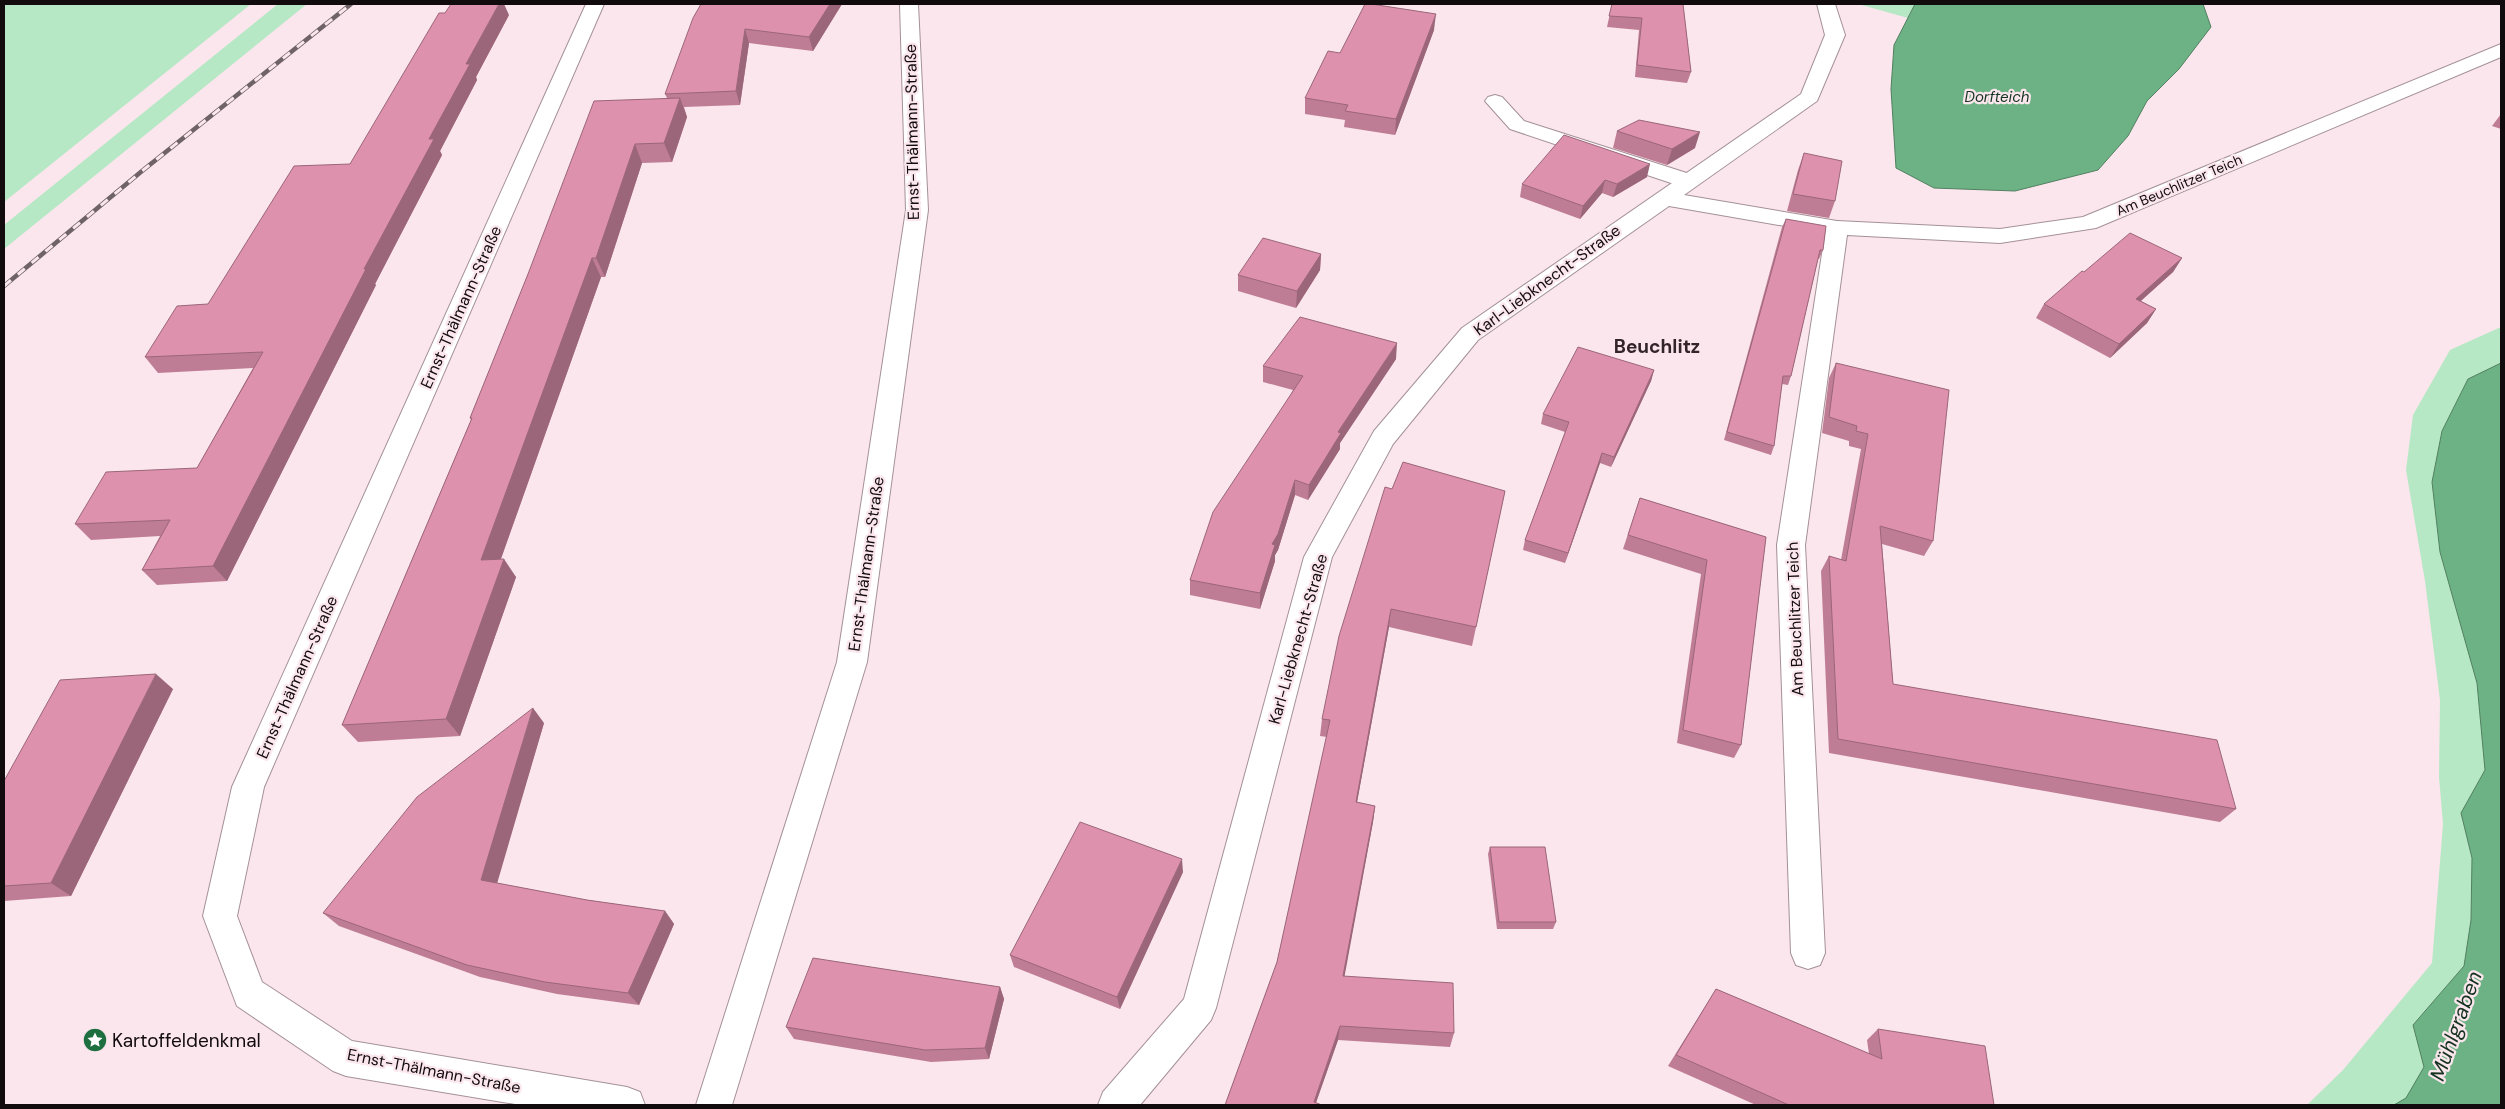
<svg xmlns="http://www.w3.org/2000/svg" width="2505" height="1109" font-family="'DM Sans',sans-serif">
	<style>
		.green { fill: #b7e8c5 }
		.water { fill: #6db284; stroke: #528061 }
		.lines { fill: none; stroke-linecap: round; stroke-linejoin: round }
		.lane-casing { stroke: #a49197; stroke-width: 2 }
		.street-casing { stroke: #a49197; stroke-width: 2 }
		.secondary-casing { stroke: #a49197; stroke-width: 2 }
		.lane { fill: #fff; fill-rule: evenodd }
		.street { fill: #fff; fill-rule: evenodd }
		.secondary { fill: #fff; fill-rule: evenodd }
		.rail-casing { stroke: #6f6367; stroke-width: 4.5 }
		.rail { stroke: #fae6ec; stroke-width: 3; stroke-dasharray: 9; stroke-linecap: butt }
		.wall { fill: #bf7d95 }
		.shaded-wall { fill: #9b6679 }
		.building { fill: #de91ad; stroke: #9b6679 }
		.labels { text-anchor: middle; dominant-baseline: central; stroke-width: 4.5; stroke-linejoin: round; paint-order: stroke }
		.far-street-label { font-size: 14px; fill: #120b0e; stroke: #fae6ec }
		.far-water-label { font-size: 15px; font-style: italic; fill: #153320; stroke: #fae6ec }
		.street-label { font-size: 16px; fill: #120b0e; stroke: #fae6ec }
		.quarter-label { font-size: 19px; font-weight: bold; fill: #332429; stroke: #fae6ec }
		.near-poi-label { font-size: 19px; fill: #120b0e; stroke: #fae6ec; text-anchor: start }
		.near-water-label { font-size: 21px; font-style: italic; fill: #153320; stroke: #fae6ec }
	</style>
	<rect width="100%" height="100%" fill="#fae6ec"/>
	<g class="green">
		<polygon points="4,4 251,4 4,202"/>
		<polygon points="278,4 307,4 4,249 4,225"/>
		<polygon points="1858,4 1915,4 1908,18"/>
		<polygon points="2501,327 2501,1105 2307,1105 2343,1070 2432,963 2443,824 2439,777 2440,700 2425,581 2406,470 2413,415 2450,350"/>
	</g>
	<g class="water">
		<polygon points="1915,4 2203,4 2211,27 2179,69 2147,101 2128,136 2098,170 2015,191 1934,188 1896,168 1891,89 1894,45"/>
		<polygon points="2501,363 2501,1105 2394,1105 2406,1098 2424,1067 2413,1025 2464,966 2471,920 2472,858 2461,813 2485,770 2477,683 2440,552 2432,482 2442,431 2468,379"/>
	</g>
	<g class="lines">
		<g class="lane-casing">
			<g id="lane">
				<polygon points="2501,44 2501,57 2096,228 2000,243 1847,235 1805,545 1825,953 1820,965 1808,969 1796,965 1791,953 1777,545 1826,228 1829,223 1837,221 2000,229 2083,217"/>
				<polygon points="1495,95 1502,97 1524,121 1696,176 1699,181 1696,186 1688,188 1680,186 1510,129 1485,101 1488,97"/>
			</g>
		</g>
		<g class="street-casing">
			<g id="street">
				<polygon points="586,4 604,4 264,787 237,916 262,982 352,1041 627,1087 640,1092 645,1105 521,1105 346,1076 333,1071 237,1006 203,916 232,787"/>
				<polygon points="1817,4 1835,4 1845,35 1817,101 1684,195 1837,221 1845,223 1848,228 1845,233 1837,235 1669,206 1478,340 1393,444 1332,557 1216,1008 1211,1020 1140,1105 1098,1105 1103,1092 1184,999 1304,557 1374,431 1462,328 1801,94 1825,35"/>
			</g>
		</g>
		<g class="secondary-casing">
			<polygon id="secondary" points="900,4 918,4 928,210 867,662 732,1105 696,1105 837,662 906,210"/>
		</g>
		<use href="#lane" class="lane"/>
		<use href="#street" class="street"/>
		<use href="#secondary" class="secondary"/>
		<g class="rail-casing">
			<polyline id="rail" points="4,286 142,171 351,4"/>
		</g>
		<use href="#rail" class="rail"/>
	</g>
	<g class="wall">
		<polygon points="701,4 842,4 813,51 749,43 740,105 684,107 687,117 672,162 642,163 605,277 601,277 501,559 516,577 460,736 358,742 342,725 471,420 470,418 528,274 667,98 665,94"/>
		<polygon points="1612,4 1683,4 1691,72 1687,83 1635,77 1639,30 1607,27"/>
		<polygon points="509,15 476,77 477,80 440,151 442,155 375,284 376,285 227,581 157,585 142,570 160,536 91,540 75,524 197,468 253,368 158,373 145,357 208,304 350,164"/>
		<polygon points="1434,30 1395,135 1344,127 1345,120 1305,114 1305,98 1340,53"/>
		<polygon points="2501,114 2501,129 2492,126"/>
		<polygon points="1617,131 1695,148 1667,165 1613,148"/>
		<polygon points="1804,153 1835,201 1829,218 1787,211 1798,170"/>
		<polygon points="1647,177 1613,197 1602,193 1580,219 1520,197 1522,184"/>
		<polygon points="1786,219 1823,250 1819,259 1818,259 1791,376 1788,385 1782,384 1774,446 1771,455 1724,440 1782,227"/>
		<polygon points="1321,254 1320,270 1296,308 1238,291 1238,275"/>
		<polygon points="2182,258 2173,272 2141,301 2156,309 2147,323 2110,358 2036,318 2044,304 2084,272"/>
		<polygon points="1396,359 1340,443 1340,449 1308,500 1295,495 1278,550 1275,555 1275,561 1260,609 1190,595 1190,580 1293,390 1263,382 1263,366"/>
		<polygon points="1836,363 1933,541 1924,556 1882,544 1893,684 2236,809 2220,822 1829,753 1821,571 1829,556 1841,560 1861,449 1849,446 1849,441 1822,433 1829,378"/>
		<polygon points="1654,370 1651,381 1611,467 1600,463 1565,563 1523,550 1525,540 1565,432 1541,424 1543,414"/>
		<polygon points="1392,489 1505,491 1472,646 1389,627 1357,802 1375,806 1373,822 1344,976 1454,1033 1450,1047 1338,1040 1316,1103 1225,1105 1277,962 1327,737 1320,736 1322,719"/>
		<polygon points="1640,498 1766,537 1741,745 1734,758 1677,743 1701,574 1623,549"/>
		<polygon points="173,689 71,896 4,901 4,781"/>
		<polygon points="544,723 496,883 587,900 665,911 674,924 639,1005 557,994 480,977 339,926 323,913"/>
		<polygon points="1490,847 1556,922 1553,929 1497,929 1488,854"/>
		<polygon points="1183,872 1120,1009 1014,967 1010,955"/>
		<polygon points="1000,987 1004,999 989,1059 931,1062 794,1039 786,1027"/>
		<polygon points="1716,989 1869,1054 1867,1040 1878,1029 1994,1105 1756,1105 1668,1066"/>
	</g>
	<g class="shaded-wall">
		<polygon points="499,4 504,4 509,15 476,77 477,80 440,151 442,155 375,284 376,285 227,581 213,566 466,64"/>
		<polygon points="830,4 842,4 813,51 809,37"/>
		<polygon points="1436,14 1434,30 1395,135 1396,119"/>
		<polygon points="745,29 749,43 740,105 736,91"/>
		<polygon points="680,98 687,117 672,162 664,143"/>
		<polygon points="1700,132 1695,148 1667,165 1672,149"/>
		<polygon points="635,144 642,163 605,277 596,258"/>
		<polygon points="1650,164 1647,177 1613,197 1617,184"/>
		<polygon points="1605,180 1602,193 1580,219 1583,206"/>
		<polygon points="1321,254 1320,270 1296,308 1297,291"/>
		<polygon points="592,258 601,277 494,578 481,560"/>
		<polygon points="2182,258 2173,272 2127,313 2136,299"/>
		<polygon points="2156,309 2147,323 2110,358 2119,344"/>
		<polygon points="1397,343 1396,359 1340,443 1340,449 1308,500 1309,485 1338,432"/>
		<polygon points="1654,370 1651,381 1611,467 1614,457"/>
		<polygon points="1602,453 1600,463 1565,563 1568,553"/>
		<polygon points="1295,480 1295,495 1278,550 1275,555 1275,561 1260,609 1260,593 1272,544"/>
		<polygon points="504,559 516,577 460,736 446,719"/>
		<polygon points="1391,609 1389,627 1354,819 1356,802"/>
		<polygon points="156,674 173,689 71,896 51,883"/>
		<polygon points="533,708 544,723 494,894 481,880"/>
		<polygon points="1375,806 1373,822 1342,990 1343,976"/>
		<polygon points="1182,859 1183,872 1120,1009 1117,997"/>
		<polygon points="665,911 674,924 639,1005 628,993"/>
		<polygon points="1000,987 1004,999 989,1059 985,1048"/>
		<polygon points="1340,1026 1338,1040 1315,1105 1314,1102"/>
	</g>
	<g class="building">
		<polygon points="451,4 499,4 466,64 470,64 429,139 434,139 364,269 366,269 213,566 142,570 170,520 75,524 106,472 197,468 263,352 145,357 177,306 208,304 294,166 350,164 439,13 445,13"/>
		<polygon points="701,4 830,4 809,37 745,29 736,91 665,94 693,18"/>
		<polygon points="1365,4 1371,4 1436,14 1396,119 1345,111 1348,105 1305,98 1328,51 1340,53"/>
		<polygon points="1612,4 1683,4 1691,72 1637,65 1642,18 1609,16"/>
		<polygon points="680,98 664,143 635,144 596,258 592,258 481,560 504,559 446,719 342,725 472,418 470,418 528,274 594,101"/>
		<polygon points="1639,120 1700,132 1672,149 1617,131"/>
		<polygon points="1564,135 1650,164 1617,184 1605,180 1583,206 1522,184"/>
		<polygon points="1804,153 1842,161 1835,201 1793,194"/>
		<polygon points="1786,219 1826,226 1823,250 1820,250 1791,376 1783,376 1774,446 1727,432"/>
		<polygon points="2130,233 2182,258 2136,299 2156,309 2119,344 2044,304 2082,271 2084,272"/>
		<polygon points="1263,238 1321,254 1297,291 1238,275"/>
		<polygon points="1300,317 1397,343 1338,432 1341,433 1309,485 1295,480 1278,534 1272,544 1275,545 1260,593 1190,580 1213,512 1303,376 1263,366"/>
		<polygon points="1578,347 1654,370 1614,457 1602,453 1568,553 1525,540 1569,422 1543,414"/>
		<polygon points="1836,363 1949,390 1933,541 1880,526 1893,684 2217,740 2236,809 1838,739 1829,556 1846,561 1868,434 1856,431 1857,426 1829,417"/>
		<polygon points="1403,462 1505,491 1476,627 1391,609 1356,802 1375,806 1343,976 1453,983 1454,1033 1340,1026 1314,1102 1322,1105 1225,1105 1277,962 1330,720 1322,719 1339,636 1385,487 1392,489"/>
		<polygon points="1640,498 1766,537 1741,745 1683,730 1707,560 1628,535"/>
		<polygon points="156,674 51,883 4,886 4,781 60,680"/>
		<polygon points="533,708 481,880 587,900 665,911 628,993 545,982 467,965 323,913 417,797"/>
		<polygon points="1080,822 1182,859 1117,997 1010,955"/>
		<polygon points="1490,847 1545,847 1556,922 1499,922"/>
		<polygon points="813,958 1000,987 985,1048 925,1050 786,1027"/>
		<polygon points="1716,989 1882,1059 1878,1029 1985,1046 1994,1105 1789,1105 1676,1055"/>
	</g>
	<defs>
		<g id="sight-disc" transform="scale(1.25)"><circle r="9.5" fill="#1d6f40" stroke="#fae6ec"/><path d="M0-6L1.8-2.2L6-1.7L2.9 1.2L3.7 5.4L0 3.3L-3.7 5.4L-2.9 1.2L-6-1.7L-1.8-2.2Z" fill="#fff"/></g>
	</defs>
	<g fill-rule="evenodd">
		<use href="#sight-disc" x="95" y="1040"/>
	</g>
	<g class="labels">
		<g class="far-street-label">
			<text transform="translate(2179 185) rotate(-23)">Am Beuchlitzer Teich</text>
		</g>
		<g class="far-water-label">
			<text x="1997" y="97">Dorfteich</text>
		</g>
		<g class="street-label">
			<text transform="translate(912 132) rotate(-91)">Ernst-Thälmann-Straße</text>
			<text transform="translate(1547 280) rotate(-36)">Karl-Liebknecht-Straße</text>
			<text transform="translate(461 307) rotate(-66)">Ernst-Thälmann-Straße</text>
			<text transform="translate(866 564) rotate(-82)">Ernst-Thälmann-Straße</text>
			<text transform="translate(1795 619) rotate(-92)">Am Beuchlitzer Teich</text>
			<text transform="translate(1298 639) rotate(-74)">Karl-Liebknecht-Straße</text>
			<text transform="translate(297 677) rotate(-66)">Ernst-Thälmann-Straße</text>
			<text transform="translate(434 1071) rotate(11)">Ernst-Thälmann-Straße</text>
		</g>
		<g class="quarter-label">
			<text x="1657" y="346">Beuchlitz</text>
		</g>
		<g class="near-poi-label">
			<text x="112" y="1040">Kartoffeldenkmal</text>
		</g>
		<g class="near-water-label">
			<text transform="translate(2456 1026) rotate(-70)">Mühlgraben</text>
		</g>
	</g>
	<rect width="2505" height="1109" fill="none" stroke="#120b0e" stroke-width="10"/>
</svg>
